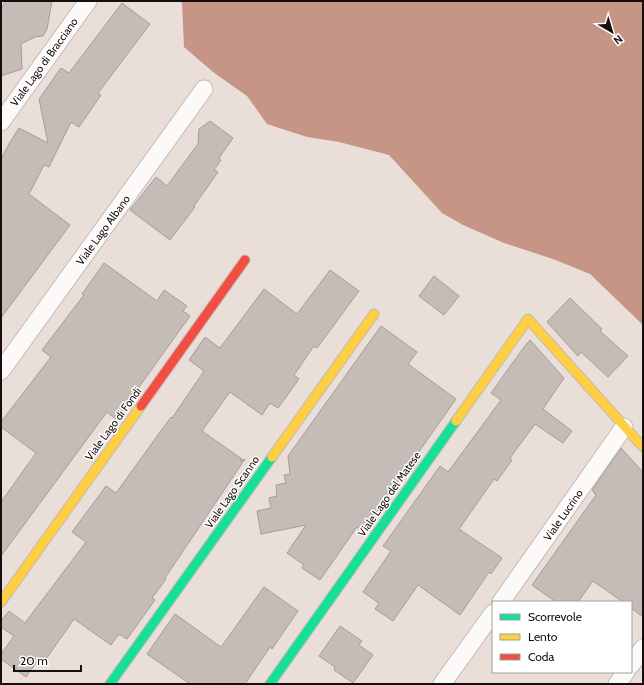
<svg xmlns="http://www.w3.org/2000/svg" width="644" height="685" font-family="Cabin,sans-serif">
	<style>
		.water { fill: #c69585 }
		.building { fill: #c5bcb8; stroke: #a69d9a }
		.lines { fill: none; stroke-linecap: round; stroke-linejoin: round }
		.street-casing { stroke: #c4bab6; stroke-width: 19 }
		.fast-casing { stroke: #c4bab6; stroke-width: 11 }
		.slow-casing { stroke: #c4bab6; stroke-width: 11 }
		.jam-casing { stroke: #c4bab6; stroke-width: 11 }
		.street { stroke: #fcfaf9; stroke-width: 17 }
		.fast { stroke: #16e098; stroke-width: 9 }
		.slow { stroke: #ffcf43; stroke-width: 9 }
		.jam { stroke: #f24e42; stroke-width: 9 }
		.labels { text-anchor: middle; dominant-baseline: central; stroke-width: 3; stroke-linejoin: round; paint-order: stroke }
		.street-label { font-size: 11px; fill: #160e0c; stroke: #fff }
	</style>
	<rect width="100%" height="100%" fill="#eaded9"/>
	<polygon class="water" points="180,1 643,1 643,325 590,274 553,259 504,243 463,225 442,213 389,155 339,142 307,137 267,124 247,96 213,72 184,47 182,3"/>
	<g class="building">
		<polygon points="6,1 52,1 47,29 43,36 35,37 21,44 22,69 1,76 1,8"/>
		<polygon points="122,3 150,24 98,93 101,95 79,127 71,122 49,167 44,165 29,194 70,225 1,318 1,159 10,142 19,128 48,143 39,99 61,68 69,73"/>
		<polygon points="210,121 233,138 219,158 221,160 214,170 218,172 194,206 195,207 170,240 130,210 156,177 167,186 198,144 199,129"/>
		<polygon points="104,263 157,301 164,290 187,306 183,311 190,316 116,419 107,412 1,556 1,502 36,453 1,427 1,422 51,357 42,350 84,295 82,294"/>
		<polygon points="330,270 359,291 317,348 314,346 294,375 299,379 278,408 270,403 262,415 230,392 202,431 242,459 240,461 245,459 165,578 166,579 152,598 155,600 127,639 119,634 111,645 74,619 46,659 41,656 26,677 1,659 1,654 14,636 1,627 1,621 9,611 25,623 86,542 72,532 106,486 116,493 171,417 172,418 204,371 189,360 205,337 220,348 264,289 297,314"/>
		<polygon points="434,276 459,296 444,315 419,296"/>
		<polygon points="570,298 602,329 600,331 628,356 608,377 581,352 578,356 547,322"/>
		<polygon points="381,326 417,352 408,364 456,399 363,531 357,527 320,580 302,568 304,565 287,553 306,525 261,534 257,511 271,508 269,498 277,496 276,485 286,483 284,475 290,474 288,456"/>
		<polygon points="530,340 564,378 543,409 572,431 563,443 535,424 510,458 512,460 497,481 494,479 459,529 502,558 491,574 489,572 460,615 418,585 393,621 375,609 379,603 363,592 391,551 383,546 440,466 448,472 501,400 491,393 524,347"/>
		<polygon points="621,448 643,472 643,617 631,608 631,602 623,602 593,581 578,602 556,602 532,585 596,495 592,490"/>
		<polygon points="264,587 298,611 272,649 270,647 245,684 190,684 147,654 175,614 221,647"/>
		<polygon points="340,626 362,641 359,645 373,655 353,683 334,670 335,667 319,656"/>
	</g>
	<g class="lines">
		<g class="street-casing">
			<g id="street">
				<polyline points="1,122 88,1"/>
				<polyline points="1,371 204,89"/>
				<polyline points="501,602 624,427"/>
				<polyline points="631,665 643,648"/>
				<polyline points="442,684 493,613"/>
				<polyline points="617,684 626,672"/>
			</g>
		</g>
		<g class="fast-casing">
			<g id="fast">
				<polyline points="110,684 272,457"/>
				<polyline points="270,684 456,421"/>
			</g>
		</g>
		<g class="slow-casing">
			<g id="slow">
				<polyline points="456,421 528,319 643,447"/>
				<polyline points="272,457 374,314"/>
				<polyline points="1,602 141,406"/>
			</g>
		</g>
		<g class="jam-casing">
			<polyline id="jam" points="141,406 245,260"/>
		</g>
		<use href="#street" class="street"/>
		<use href="#fast" class="fast"/>
		<use href="#slow" class="slow"/>
		<use href="#jam" class="jam"/>
	</g>
	<g class="labels">
		<g class="street-label">
			<text transform="translate(44 62) rotate(-54)">Viale Lago di Bracciano</text>
			<text transform="translate(103 230) rotate(-54)">Viale Lago Albano</text>
			<text transform="translate(113 424) rotate(-54)">Viale Lago di Fondi</text>
			<text transform="translate(232 492) rotate(-55)">Viale Lago Scanno</text>
			<text transform="translate(389 494) rotate(-55)">Viale Lago del Matese</text>
			<text transform="translate(563 515) rotate(-55)">Viale Lucrino</text>
		</g>
	</g>
	<rect width="644" height="685" fill="none" stroke="#160e0c" stroke-width="4"/>
	<rect x="492" y="601" width="140" height="72" fill="#ffffff" stroke="#a29f9e"/>
	<rect x="500" y="614" width="20" height="6" fill="#16e098" stroke="#a29f9e"/>
	<text x="528" y="621" font-size="12" fill="#160e0c">Scorrevole</text>
	<rect x="500" y="634" width="20" height="6" fill="#ffcf43" stroke="#a29f9e"/>
	<text x="528" y="641" font-size="12" fill="#160e0c">Lento</text>
	<rect x="500" y="654" width="20" height="6" fill="#f24e42" stroke="#a29f9e"/>
	<text x="528" y="661" font-size="12" fill="#160e0c">Coda</text>
	<g transform="translate(612 32) rotate(142)" stroke="#ffffff" stroke-width="3" paint-order="stroke">
	<path d="M0-3L7 15L0 10L-7 15Z" fill="#160e0c"/>
	<text y="-6" font-size="11" font-weight="bold" text-anchor="middle" fill="#160e0c">N</text>
	</g>
	<path d="M14 665v6h67v-6" fill="none" stroke="#160e0c" stroke-width="2"/>
	<text x="20" y="665" font-size="12" fill="#160e0c" stroke="#ffffff" stroke-width="3" paint-order="stroke">20 m</text>
</svg>
